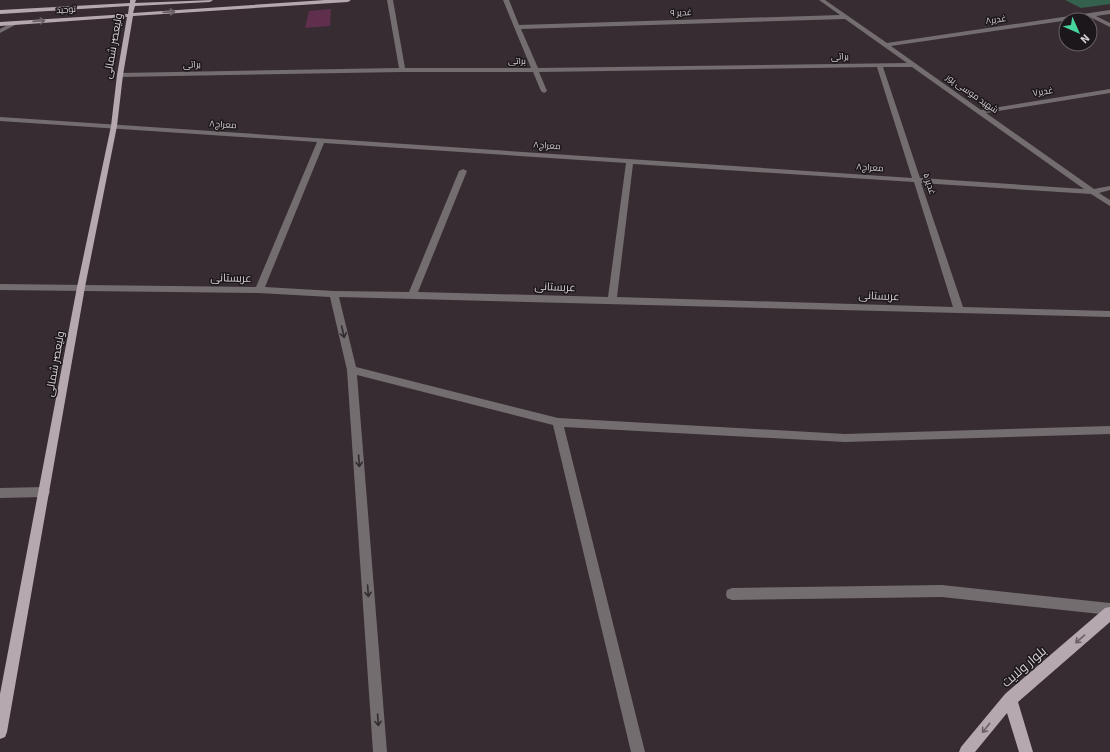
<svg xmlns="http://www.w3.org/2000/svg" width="1110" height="752" font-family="Signika,Cairo,sans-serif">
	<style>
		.green { fill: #33614d }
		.building { fill: #5f2f4d }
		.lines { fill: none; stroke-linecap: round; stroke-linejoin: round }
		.minor { fill: #736d70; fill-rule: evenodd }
		.major { fill: #b5a8af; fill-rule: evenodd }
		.oneway { stroke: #686064 }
		.oneway2 { stroke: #322c30 }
		.labels { text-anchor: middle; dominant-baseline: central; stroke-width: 3; stroke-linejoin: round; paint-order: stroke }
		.far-street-label { font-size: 9px; fill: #d8d0d4; stroke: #1c171a }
		.street-label { font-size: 11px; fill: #d8d0d4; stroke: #1c171a }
		.near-street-label { font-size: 13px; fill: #d8d0d4; stroke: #1c171a }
	</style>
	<rect width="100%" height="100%" fill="#382c33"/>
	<polygon class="green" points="1065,0 1110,0 1110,4 1081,8"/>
	<polygon class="building" points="331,9 330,26 305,28 309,11"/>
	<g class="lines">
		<g class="minor">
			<path d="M387,0h6l12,68h126l-28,-68h6l10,25 321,-10 -21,-15h6l62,43 223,-33v4l-14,2 14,7v4l-20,-10 -199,29 90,64 129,-21v4l-124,20 108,76 16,-3v4l-11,3 11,7v6l-19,-12 -170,-11 42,124 147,4v6l-771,-20 17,70 202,51 287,16 265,-8v8l-265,8 -281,-15 81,325h-14l-78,-327 -196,-50 30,377h-14l-26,-382 -17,-73 -71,-4 -259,-3v-6l256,3 61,-145 -317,-21v-4l912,61 -35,-111 -338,5 8,19 -3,2 -3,-2 -8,-19h-131l-282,5 -3,-2 3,-2 279,-5zM845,19l62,44 -369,5 -17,-39zM883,67h29l172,122 -164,-11zM324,143l302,20 -18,134 -190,-5 49,-121 -4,-2 -4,2 -50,121 -75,-1 -69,-4zM633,164l281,18 39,125 -336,-10z"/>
			<polygon points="15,21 18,23 17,24 0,33 0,29"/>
			<polygon points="44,487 48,488 50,492 48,496 44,497 0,498 0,488"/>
			<polygon points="942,585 1110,603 1110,615 942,597 732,600 727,598 726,594 727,590 732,588"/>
		</g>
		<g class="major">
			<polygon points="130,0 136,0 135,3 213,0 210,2 135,6 133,13 325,0 351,0 348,2 133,16 123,75 117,126 85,287 7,732 5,737 0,739 0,694 77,287 111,126 117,75 127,17 0,26 0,22 128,14 129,6 0,14 0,10 130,3"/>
			<polygon points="1110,607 1110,622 1018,702 1033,752 1019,752 1007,713 975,752 959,752 961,747 1005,694 1105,608"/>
		</g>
	</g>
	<defs><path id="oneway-shaft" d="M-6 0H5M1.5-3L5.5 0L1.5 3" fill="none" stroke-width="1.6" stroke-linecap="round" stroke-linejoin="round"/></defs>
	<g class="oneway">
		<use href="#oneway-shaft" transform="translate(169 12) rotate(-4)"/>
		<use href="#oneway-shaft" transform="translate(39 21) rotate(-4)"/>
		<use href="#oneway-shaft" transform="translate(1080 639) rotate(139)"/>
		<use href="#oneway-shaft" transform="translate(986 728) rotate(129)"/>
	</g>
	<g class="oneway2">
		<use href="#oneway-shaft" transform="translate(343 332) rotate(77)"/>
		<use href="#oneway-shaft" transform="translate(359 461) rotate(86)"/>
		<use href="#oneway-shaft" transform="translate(368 591) rotate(86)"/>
		<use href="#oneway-shaft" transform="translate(378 720) rotate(86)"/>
	</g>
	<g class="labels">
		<g class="far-street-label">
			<text transform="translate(66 10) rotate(-4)">توحید</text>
			<text transform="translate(681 13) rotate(-2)">غدیر ۹</text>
			<text transform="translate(996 20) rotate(-8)">غدیر۸</text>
			<text transform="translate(840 57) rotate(-1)">براتی</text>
			<text x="517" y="61">براتی</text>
			<text transform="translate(192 65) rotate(-1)">براتی</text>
			<text transform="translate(1043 92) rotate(-9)">غدیر۷</text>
			<text transform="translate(972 94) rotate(35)">شهید موسی پور</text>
			<text transform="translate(223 125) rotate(4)">معراج۸</text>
			<text transform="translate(547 146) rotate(4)">معراج۸</text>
			<text transform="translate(870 168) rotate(4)">معراج۸</text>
			<text transform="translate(929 184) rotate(72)">غدیر ۵</text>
		</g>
		<g class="street-label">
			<text transform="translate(113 46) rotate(-80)">ولیعصر شمالی</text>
			<text transform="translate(231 278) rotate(1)">عربستانی</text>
			<text transform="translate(555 287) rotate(2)">عربستانی</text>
			<text transform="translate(879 296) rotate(2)">عربستانی</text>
			<text transform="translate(55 364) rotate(-80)">ولیعصر شمالی</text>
		</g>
		<g class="near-street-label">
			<text transform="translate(1024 667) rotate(-41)">بلوار ولایت</text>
		</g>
	</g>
	<g transform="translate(1078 32) rotate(135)"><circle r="19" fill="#1c171a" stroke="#676164"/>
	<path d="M0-3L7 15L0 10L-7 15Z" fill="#47d49d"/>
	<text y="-6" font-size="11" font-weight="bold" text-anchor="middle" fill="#d8d0d4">N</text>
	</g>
</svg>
